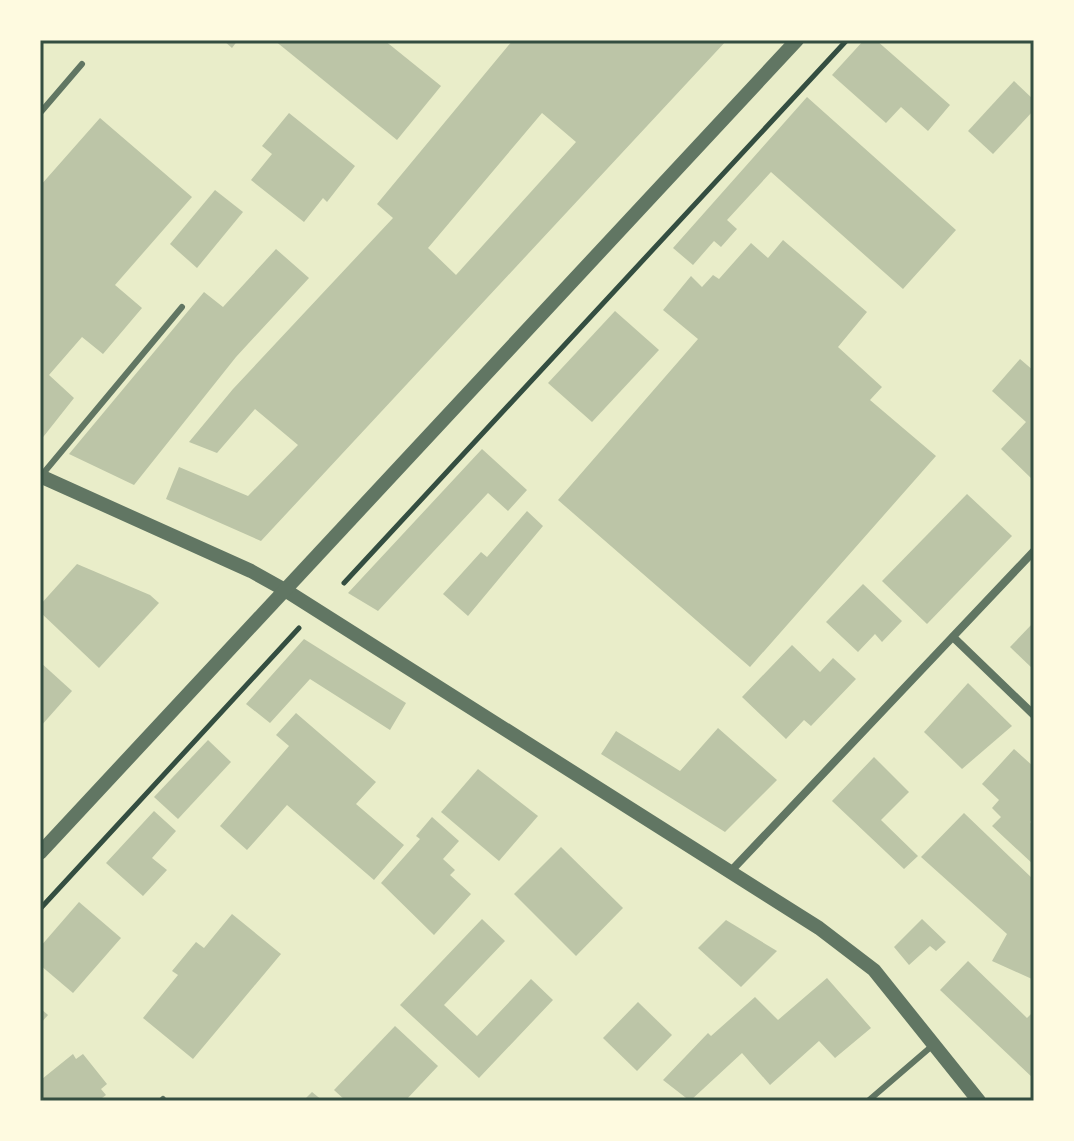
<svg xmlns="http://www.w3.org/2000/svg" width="1074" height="1141" font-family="Roboto,sans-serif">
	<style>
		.building { fill: #bcc5a7; fill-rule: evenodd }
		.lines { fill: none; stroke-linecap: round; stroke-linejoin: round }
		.path { stroke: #344e41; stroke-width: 5 }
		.service { stroke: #617663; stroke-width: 6 }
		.minor { stroke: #617663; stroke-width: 8 }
		.tertiary { stroke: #617663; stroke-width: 14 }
		.neatline { fill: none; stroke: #344e41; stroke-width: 3 }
	</style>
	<rect width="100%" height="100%" fill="#e9edc9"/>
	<g class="building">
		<polygon points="223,40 238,40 232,48"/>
		<polygon points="274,40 384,40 441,86 397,140"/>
		<path d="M513,40h214l-466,501 -95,-42 13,-32 69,29 50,-51 -43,-36 -38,44 -28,-11 44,-53 160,-171 -16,-14zM542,113l34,29 -120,133 -28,-27z"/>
		<polygon points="864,40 876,40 950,105 928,131 901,107 886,123 832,75"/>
		<polygon points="1014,81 1034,100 1034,110 993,154 968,131"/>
		<polygon points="807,97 956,230 903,289 771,172 727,220 737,229 721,247 714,241 693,265 673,248"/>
		<polygon points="289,113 355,166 327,202 323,198 304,222 251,180 272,154 262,146"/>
		<polygon points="100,118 192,197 115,285 142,308 103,354 82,337 49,375 74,398 40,441 40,186"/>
		<polygon points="215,190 243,212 197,268 170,244"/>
		<polygon points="783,240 867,312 838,347 882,387 870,400 936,456 750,667 558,500 698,339 663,310 691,276 702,287 713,275 719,279 751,243 768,258"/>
		<polygon points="276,249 309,278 236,357 134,485 69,454 204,292 223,307"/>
		<polygon points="615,311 659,350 592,422 548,383"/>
		<polygon points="1020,359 1034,371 1034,481 1001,449 1026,422 992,391"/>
		<polygon points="482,449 527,490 508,511 488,493 378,611 348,593"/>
		<polygon points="967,494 1012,536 927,624 882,581"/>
		<polygon points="527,511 543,526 468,616 443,594 481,552 487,557"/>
		<polygon points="77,564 150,595 159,603 99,668 40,612 40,605"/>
		<polygon points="863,584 902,621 882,642 875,634 858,652 826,622"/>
		<polygon points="1034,622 1034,670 1010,647"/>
		<polygon points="304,639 406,703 390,730 310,679 270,723 246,704"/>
		<polygon points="792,645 820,672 833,658 856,679 811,726 804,720 786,739 742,697"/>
		<polygon points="40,662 72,691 40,727"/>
		<polygon points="968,683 1012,726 962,769 924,732"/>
		<polygon points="296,713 376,782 356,804 404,845 374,880 287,805 247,850 220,826 289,746 276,735"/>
		<polygon points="718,728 777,780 725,832 601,754 616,731 680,771"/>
		<polygon points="208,740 231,762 178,819 154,797"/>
		<polygon points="1014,749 1034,767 1034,818 1030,822 1034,826 1034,865 992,826 1001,817 992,808 999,800 982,784"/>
		<polygon points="874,757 909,792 881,820 918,856 904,869 832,801"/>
		<polygon points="478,769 538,816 499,861 441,812"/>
		<polygon points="154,811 176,831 152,858 167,870 143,896 106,863"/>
		<polygon points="964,813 1034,880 1032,979 992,961 1007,934 921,857"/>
		<polygon points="432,817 459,841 443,859 455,870 450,875 471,894 434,935 381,883 420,839 416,836"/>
		<polygon points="561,847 623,908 576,956 514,894"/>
		<polygon points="79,902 121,938 73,993 40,965 40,947"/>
		<polygon points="232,914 281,954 193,1059 143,1018 178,975 172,971 196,942 204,948"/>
		<polygon points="482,919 505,941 444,1005 477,1036 531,979 553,1000 479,1078 400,1005"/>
		<polygon points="922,919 946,942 936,951 930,946 909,965 894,947"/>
		<polygon points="726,920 777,951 741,987 698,948"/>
		<polygon points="968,961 1027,1018 1034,1011 1034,1079 940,990"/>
		<polygon points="827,978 871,1028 835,1058 819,1041 770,1085 742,1053 690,1101 663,1080 708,1033 711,1036 755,997 778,1020"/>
		<polygon points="638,1002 672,1035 637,1071 603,1038"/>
		<polygon points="40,1008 48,1015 40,1024"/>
		<polygon points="395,1026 438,1066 405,1101 346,1101 334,1090"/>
		<polygon points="73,1054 76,1059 83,1054 107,1084 101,1089 106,1095 98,1101 40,1101 40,1077 42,1079"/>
		<polygon points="312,1092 323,1101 303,1101"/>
	</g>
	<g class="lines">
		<g class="path">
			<polyline points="344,583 847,40"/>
			<polyline points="40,909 299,628"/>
		</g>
		<g class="service">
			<polyline points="40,113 82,64"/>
			<polyline points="41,476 182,307"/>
			<polyline points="161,1101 163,1099"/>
			<polyline points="868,1101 932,1046"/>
		</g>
		<g class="minor">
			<polyline points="953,637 1034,715"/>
			<polyline points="730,872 1034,551"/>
		</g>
		<g class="tertiary">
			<polyline points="40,476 251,571 285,590 819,928 874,970 979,1101"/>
			<polyline points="40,853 797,40"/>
		</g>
	</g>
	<rect width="1074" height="1141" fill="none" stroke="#fefae0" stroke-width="84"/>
	<rect x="42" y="42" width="990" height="1057" class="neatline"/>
</svg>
